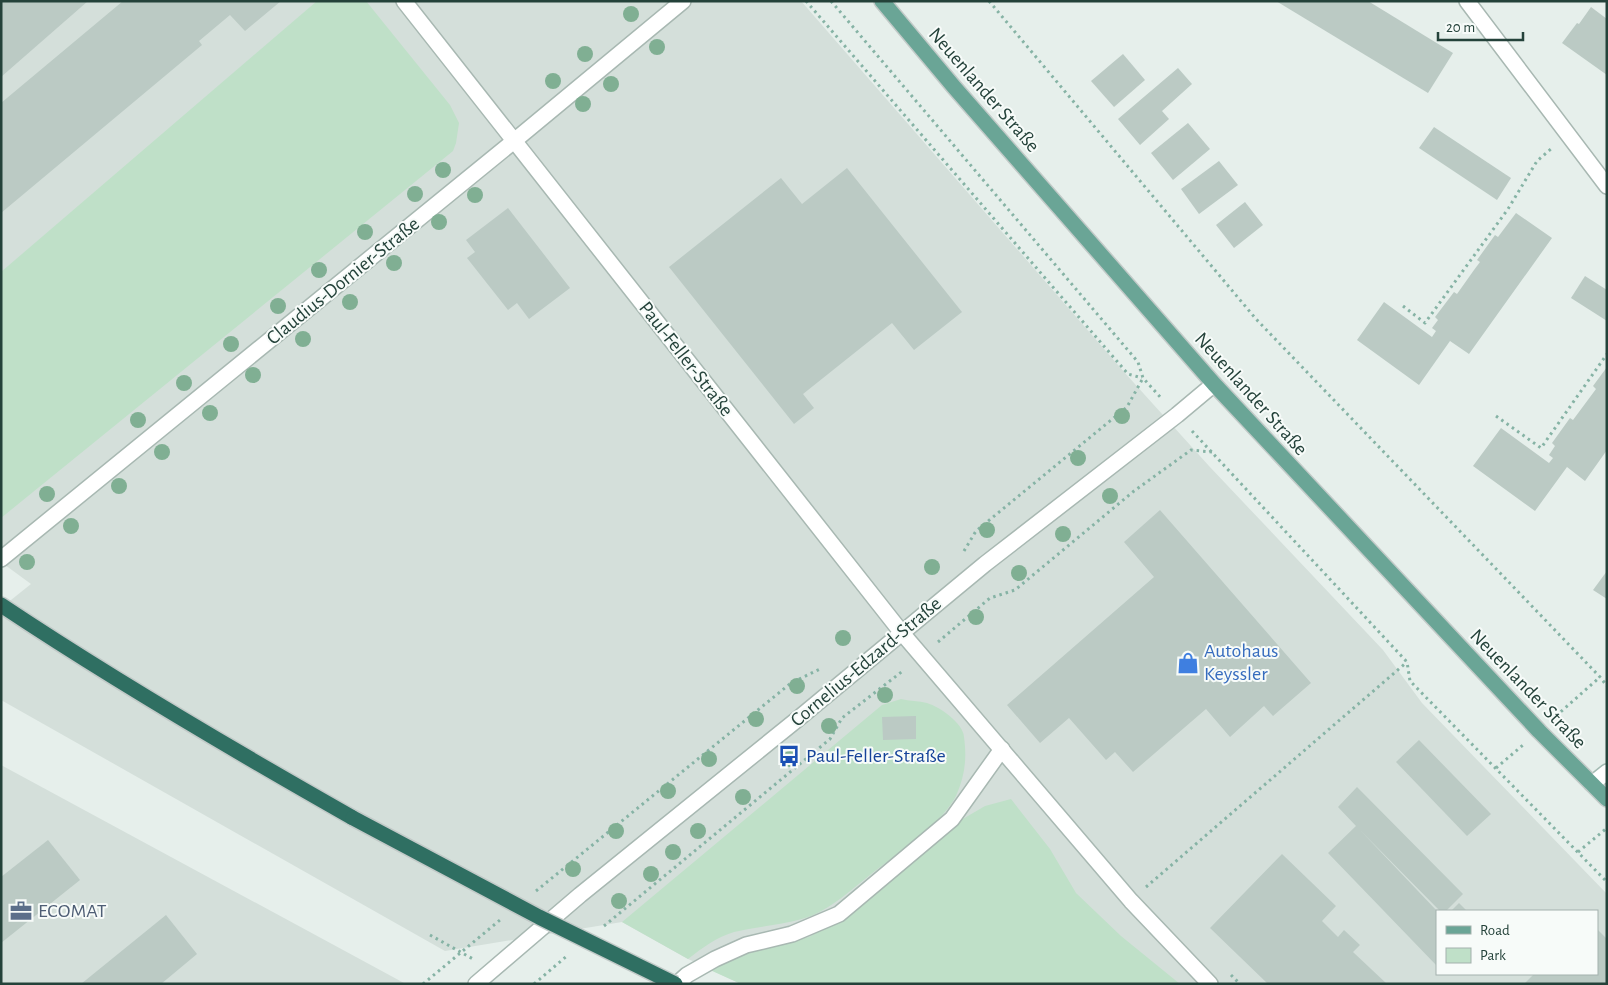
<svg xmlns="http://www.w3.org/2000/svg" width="1608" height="985" font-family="'Alegreya Sans',sans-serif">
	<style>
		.built { fill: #d4dfda; fill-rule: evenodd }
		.green { fill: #bfe0c8 }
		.building { fill: #bbcac4 }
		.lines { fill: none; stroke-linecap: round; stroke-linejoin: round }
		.lane-casing { stroke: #a8b8b2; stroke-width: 18 }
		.street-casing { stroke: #a8b8b2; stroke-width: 18 }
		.secondary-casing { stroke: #a4bbb3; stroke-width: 18 }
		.primary-casing { stroke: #c2cac8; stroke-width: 18 }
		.highway-casing { stroke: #c2cac8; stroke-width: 18 }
		.path { stroke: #86b3a5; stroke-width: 3; stroke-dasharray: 2.5 4; stroke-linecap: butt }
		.lane { stroke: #fff; stroke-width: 15 }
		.street { stroke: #fff; stroke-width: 15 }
		.secondary { stroke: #fff; stroke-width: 15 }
		.primary { stroke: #6aa596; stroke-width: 15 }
		.highway { stroke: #2f6f62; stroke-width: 15 }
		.highway-bridge-casing { stroke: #c2cac8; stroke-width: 18; stroke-linecap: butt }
		.highway-bridge { stroke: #2f6f62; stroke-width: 15 }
		.tree { fill: #80af93 }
		.labels { text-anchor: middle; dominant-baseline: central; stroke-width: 4; stroke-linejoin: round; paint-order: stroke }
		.street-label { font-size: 20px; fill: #24423a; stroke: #f7fbf9 }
		.shop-label { font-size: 20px; fill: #366cbe; stroke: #f7fbf9; text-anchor: start }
		.transit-label { font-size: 20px; fill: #164399; stroke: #f7fbf9; text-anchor: start }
		.service-label { font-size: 20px; fill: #4e5e75; stroke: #f7fbf9; text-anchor: start }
	</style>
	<rect width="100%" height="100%" fill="#e6efeb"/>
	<g class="built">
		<path d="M1,1h800l324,372 84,93 174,184 39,53 185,191v90h-866l-53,-25 -66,-37 -177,29 -444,-251v-92l30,-24 -30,-22zM1437,911h160v63h-160z"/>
		<polygon points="1,765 404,983 406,984 1,984"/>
	</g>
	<g class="green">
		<polygon points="317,1 366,1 450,105 459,123 456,143 453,151 1,518 1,272"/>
		<path d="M901,699c8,2 18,2 26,4 13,4 36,20 37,34 3,21 1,39 -8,59 -15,29 -60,58 -86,79 -18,14 -37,32 -59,41 -25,9 -52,10 -77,16 -17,5 -32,16 -46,27l-66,-37 260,-217z"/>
		<polygon points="1011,799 1050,849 1076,893 1121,936 1180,984 741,984 710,970 750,950 809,937 836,921 961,820 985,806"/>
	</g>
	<g class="building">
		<polygon points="1,1 88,1 1,77"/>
		<polygon points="123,1 281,1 245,31 230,15 199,41 202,45 1,213 1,103"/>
		<polygon points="1276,1 1368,1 1453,53 1428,93"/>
		<polygon points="1591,7 1607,19 1607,75 1562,43 1577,23 1579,24"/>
		<polygon points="1123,54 1145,80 1114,107 1091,81"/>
		<polygon points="1178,68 1192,84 1162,111 1169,119 1140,145 1118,119"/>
		<polygon points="1188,123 1210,149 1173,180 1151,153"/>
		<polygon points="1434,127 1511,178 1497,200 1419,148"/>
		<polygon points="1219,161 1238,185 1199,214 1181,189"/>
		<polygon points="847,168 962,312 914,350 892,323 803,394 814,408 794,424 669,267 781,178 802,204"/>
		<polygon points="1245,202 1263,225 1234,248 1216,225"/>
		<polygon points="508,208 570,288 529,319 517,303 508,310 467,258 475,252 466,240"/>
		<polygon points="1516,213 1552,238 1469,354 1450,341 1419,385 1357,340 1384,302 1432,337 1436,331 1432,328 1438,320 1435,317 1454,292 1457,294 1474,270 1480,262 1477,260 1495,235 1498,237"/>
		<polygon points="1585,276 1607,290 1607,321 1571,298"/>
		<polygon points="1607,367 1607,450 1585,481 1567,467 1535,511 1473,466 1501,428 1549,463 1553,458 1549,455 1555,446 1552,443 1570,418 1573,420 1596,389 1593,386"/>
		<polygon points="1160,510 1311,683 1273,716 1264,706 1230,737 1206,709 1133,772 1115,752 1106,760 1069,718 1040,743 1007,705 1154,577 1124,542"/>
		<polygon points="1607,571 1607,599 1593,590"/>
		<polygon points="916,716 916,739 883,740 882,717"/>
		<polygon points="1419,740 1491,814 1467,836 1396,762"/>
		<polygon points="1357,787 1463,894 1446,911 1440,911 1360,830 1437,911 1437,966 1328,853 1356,826 1338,807"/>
		<polygon points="48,840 80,880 1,943 1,877"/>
		<polygon points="1282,854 1336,906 1322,921 1338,937 1344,930 1360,945 1353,952 1387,984 1268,984 1210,928"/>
		<polygon points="1459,903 1467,911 1451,911"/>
		<polygon points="166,915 197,954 161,984 81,984"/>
		<polygon points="1597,929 1607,939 1607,984 1524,984 1534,974 1597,974"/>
	</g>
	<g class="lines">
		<g class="lane-casing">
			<polyline id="lane" points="677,984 687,975 715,959 746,945 792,934 839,914 952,819 1002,749"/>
		</g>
		<g class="street-casing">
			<g id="street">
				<polyline points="404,1 902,633 1131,901 1210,984"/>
				<polyline points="1467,1 1607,186"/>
				<polyline points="1,559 514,141 683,1"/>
				<polyline points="476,984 580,895 799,718 985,564 1177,415 1214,384"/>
			</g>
		</g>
		<g class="secondary-casing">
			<polyline id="secondary" points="1592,784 1607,772"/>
		</g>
		<g class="primary-casing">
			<polyline id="primary" points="882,1 954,87 1214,384 1539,731 1607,799"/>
		</g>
		<g class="highway-casing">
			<path id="highway" d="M1,605c114,76 232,145 352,213"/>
		</g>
		<g class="path">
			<polyline points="806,1 1128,374 1142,378"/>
			<polyline points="831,1 1138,362 1143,378 1162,399"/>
			<polyline points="989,1 1256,319 1600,677 1607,686"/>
			<polyline points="1403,306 1425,323 1508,209 1537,161 1552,148"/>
			<polyline points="1496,416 1541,448 1607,354"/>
			<polyline points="1192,431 1407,662 1410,681 1607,882"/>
			<polyline points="964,551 976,531 1127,407 1143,378"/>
			<polyline points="938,642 990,598 1015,590 1134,491 1191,450 1212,452"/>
			<polyline points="1556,716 1600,677"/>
			<polyline points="1496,768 1523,745"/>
			<polyline points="1578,852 1607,828"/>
			<polyline points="1146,887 1407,662"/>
			<polyline points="536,891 791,683 820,669"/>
			<polyline points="604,926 830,739 842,718 904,670"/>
			<polyline points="430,935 473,959"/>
			<polyline points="1231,975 1240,984"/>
			<polyline points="423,984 500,920"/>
			<polyline points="534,984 568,955"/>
		</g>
		<use href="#lane" class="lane"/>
		<use href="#street" class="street"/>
		<use href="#secondary" class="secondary"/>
		<use href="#primary" class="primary"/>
		<use href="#highway" class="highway"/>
		<g class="highway-bridge-casing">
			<polyline id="highway-bridge" points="353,818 539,917 675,984"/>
		</g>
		<use href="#highway-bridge" class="highway-bridge"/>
	</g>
	<g class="tree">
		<circle cx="631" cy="14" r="8"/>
		<circle cx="657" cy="47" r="8"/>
		<circle cx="585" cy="54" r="8"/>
		<circle cx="553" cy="81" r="8"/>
		<circle cx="611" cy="84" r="8"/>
		<circle cx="583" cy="104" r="8"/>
		<circle cx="443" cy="170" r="8"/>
		<circle cx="415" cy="194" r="8"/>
		<circle cx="475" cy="195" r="8"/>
		<circle cx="439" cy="222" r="8"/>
		<circle cx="365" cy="232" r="8"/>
		<circle cx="394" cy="263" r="8"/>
		<circle cx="319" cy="270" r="8"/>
		<circle cx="350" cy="302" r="8"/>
		<circle cx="278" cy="306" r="8"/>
		<circle cx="303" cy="339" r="8"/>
		<circle cx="231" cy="344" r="8"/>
		<circle cx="253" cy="375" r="8"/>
		<circle cx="184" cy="383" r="8"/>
		<circle cx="210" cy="413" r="8"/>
		<circle cx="1122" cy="416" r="8"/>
		<circle cx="138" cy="420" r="8"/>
		<circle cx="162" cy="452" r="8"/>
		<circle cx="1078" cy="458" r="8"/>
		<circle cx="119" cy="486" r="8"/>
		<circle cx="47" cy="494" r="8"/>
		<circle cx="1110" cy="496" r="8"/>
		<circle cx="71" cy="526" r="8"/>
		<circle cx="987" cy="530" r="8"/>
		<circle cx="1063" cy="534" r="8"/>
		<circle cx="27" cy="562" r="8"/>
		<circle cx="932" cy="567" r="8"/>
		<circle cx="1019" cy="573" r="8"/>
		<circle cx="976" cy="617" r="8"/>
		<circle cx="843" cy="638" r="8"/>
		<circle cx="797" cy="686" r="8"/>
		<circle cx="885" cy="695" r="8"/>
		<circle cx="756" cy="719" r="8"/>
		<circle cx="829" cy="726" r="8"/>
		<circle cx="709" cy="759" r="8"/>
		<circle cx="790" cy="759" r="8"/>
		<circle cx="668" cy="791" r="8"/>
		<circle cx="743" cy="797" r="8"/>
		<circle cx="616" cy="831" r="8"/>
		<circle cx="698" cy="831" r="8"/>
		<circle cx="673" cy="852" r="8"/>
		<circle cx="573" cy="869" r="8"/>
		<circle cx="651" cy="874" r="8"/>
		<circle cx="619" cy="901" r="8"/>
	</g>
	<defs>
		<g id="shop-bare" transform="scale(1.725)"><path d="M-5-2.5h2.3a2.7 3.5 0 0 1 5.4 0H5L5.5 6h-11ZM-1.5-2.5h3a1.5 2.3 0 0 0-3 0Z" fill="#3f7fe0" stroke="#f7fbf9" stroke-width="2.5" paint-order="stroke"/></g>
		<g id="bus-bare" transform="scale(1.725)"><path d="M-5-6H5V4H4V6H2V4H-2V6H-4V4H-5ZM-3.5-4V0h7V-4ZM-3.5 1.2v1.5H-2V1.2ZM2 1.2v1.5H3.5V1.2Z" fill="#1a4fb4" stroke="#f7fbf9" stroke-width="2.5" paint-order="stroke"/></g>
		<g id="office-bare" transform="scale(1.725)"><path d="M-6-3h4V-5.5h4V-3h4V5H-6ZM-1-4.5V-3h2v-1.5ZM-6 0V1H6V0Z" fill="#5c6f8a" stroke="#f7fbf9" stroke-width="2.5" paint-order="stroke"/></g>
	</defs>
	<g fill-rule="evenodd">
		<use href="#shop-bare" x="1188" y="663"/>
		<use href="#bus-bare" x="789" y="756"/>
		<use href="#office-bare" x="21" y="911"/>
	</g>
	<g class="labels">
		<g class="street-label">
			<text transform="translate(984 90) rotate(49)">Neuenlander Straße</text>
			<text transform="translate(343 281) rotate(-39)">Claudius-Dornier-Straße</text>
			<text transform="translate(686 359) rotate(52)">Paul-Feller-Straße</text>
			<text transform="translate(1251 394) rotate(48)">Neuenlander Straße</text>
			<text transform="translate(866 662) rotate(-40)">Cornelius-Edzard-Straße</text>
			<text transform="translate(1528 689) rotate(46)">Neuenlander Straße</text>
		</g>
		<g class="shop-label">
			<text x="1204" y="651">Autohaus<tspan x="1204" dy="23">Keyssler</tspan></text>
		</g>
		<g class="transit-label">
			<text x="806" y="756">Paul-Feller-Straße</text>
		</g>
		<g class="service-label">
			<text x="38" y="911">ECOMAT</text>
		</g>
	</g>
	<rect width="1608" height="985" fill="none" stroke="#24423a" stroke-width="5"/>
	<rect x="1436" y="910" width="162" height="65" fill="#f7fbf9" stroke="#a3b1ad"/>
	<rect x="1446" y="926" width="25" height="8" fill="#6aa596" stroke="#a3b1ad"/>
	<text x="1480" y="935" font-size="15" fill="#24423a">Road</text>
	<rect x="1446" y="948" width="25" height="15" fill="#bfe0c8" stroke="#a3b1ad"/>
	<text x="1480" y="960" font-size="15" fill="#24423a">Park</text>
	<path d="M1438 32v8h85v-8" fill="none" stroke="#24423a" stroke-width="2.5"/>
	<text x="1446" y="32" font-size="15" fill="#24423a" stroke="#f7fbf9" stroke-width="4" paint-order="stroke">20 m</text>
</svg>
